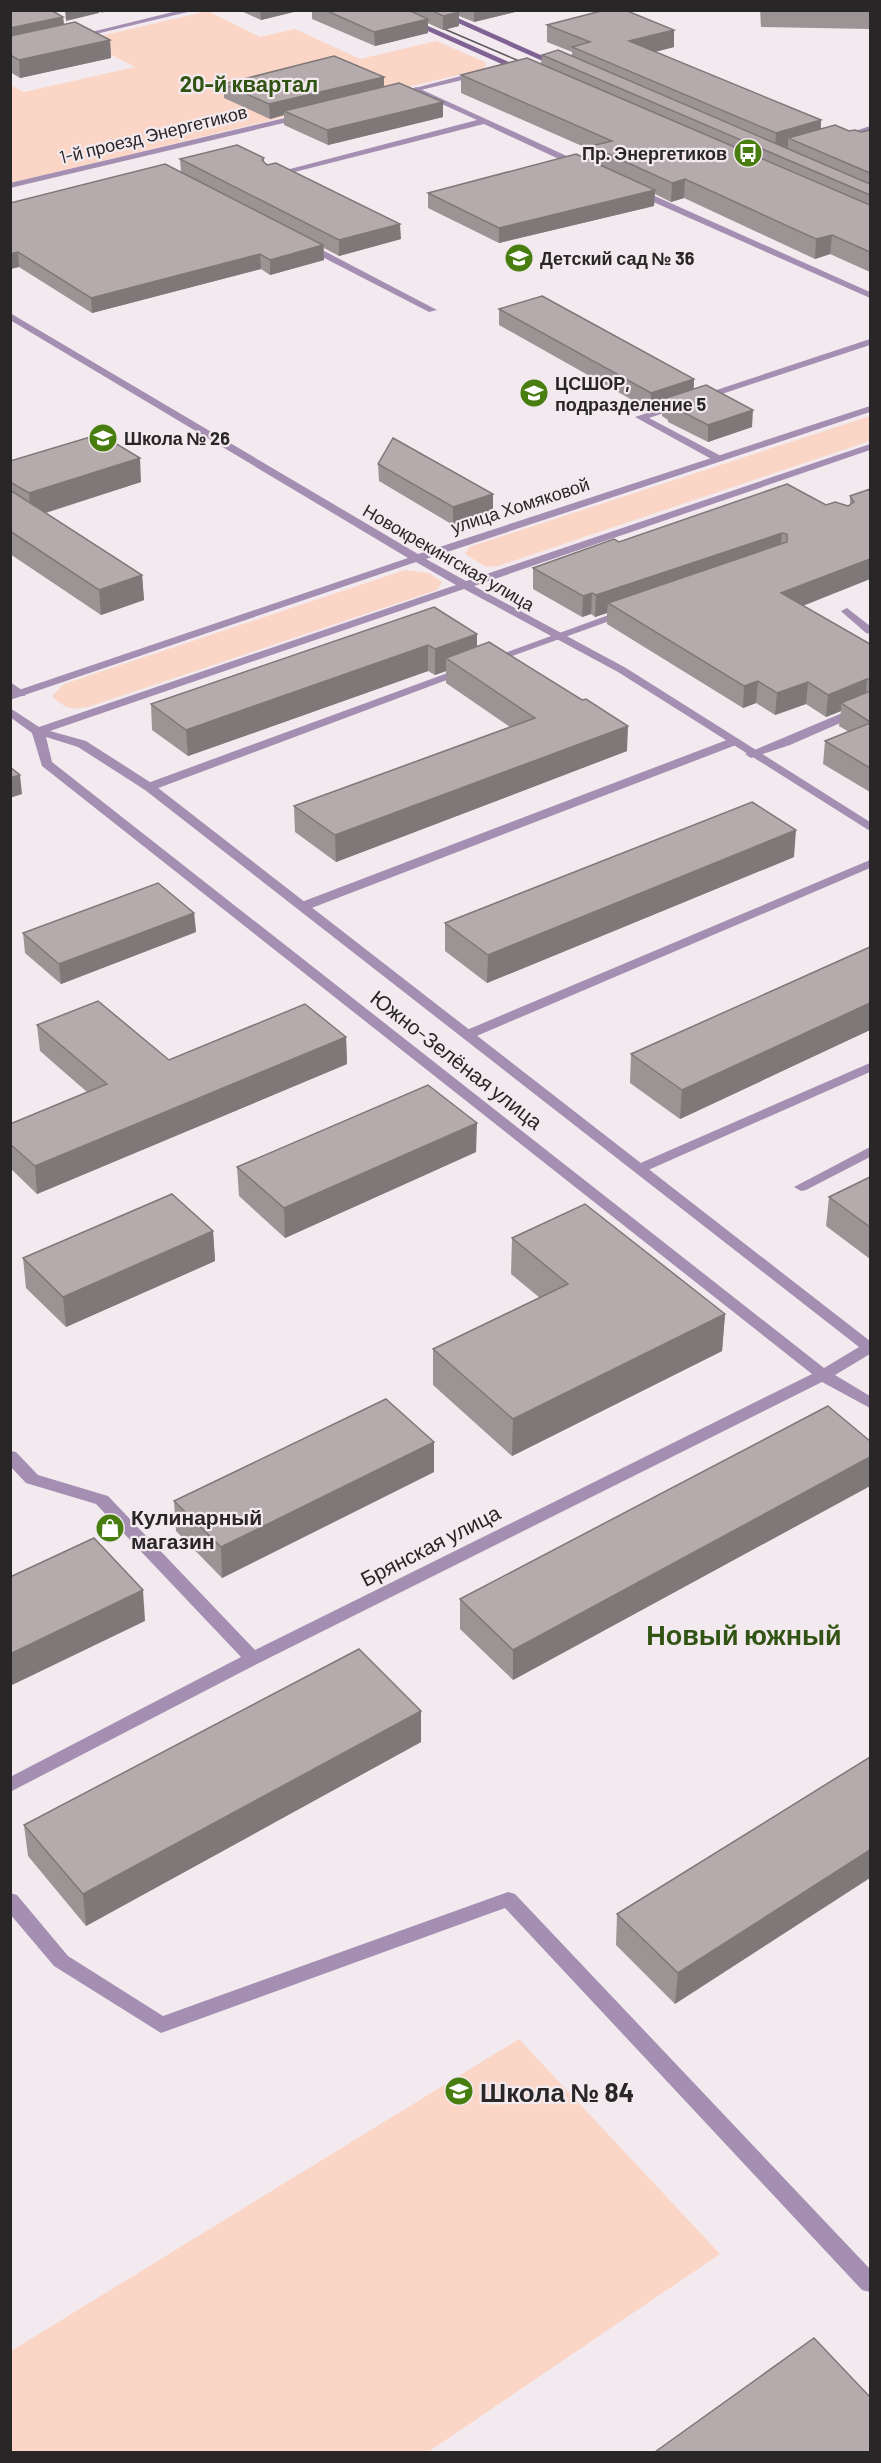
<svg xmlns="http://www.w3.org/2000/svg" width="881" height="2463" font-family="Barlow,sans-serif">
	<style>
		.green { fill: #fbd6c7 }
		.lines { fill: none; stroke-linecap: round; stroke-linejoin: round }
		.lane { fill: #a48fb2; fill-rule: evenodd }
		.street { fill: #a48fb2; fill-rule: evenodd }
		.secondary { fill: #806295; fill-rule: evenodd }
		.tram { stroke: #5d585b; stroke-width: 1.5 }
		.wall { fill: #9c9394 }
		.shaded-wall { fill: #7f7878 }
		.building { fill: #b5abac; stroke: #7f7878; stroke-width: 1.5 }
		.labels { text-anchor: middle; dominant-baseline: central; stroke-width: 4.5; stroke-linejoin: round; paint-order: stroke }
		.far-street-label { font-size: 18px; fill: #292628; stroke: #f2eaee }
		.far-poi-label { font-size: 18px; font-weight: bold; fill: #292628; stroke: #f2eaee; text-anchor: start }
		.street-label { font-size: 21px; fill: #292628; stroke: #f2eaee }
		.poi-label { font-size: 21px; font-weight: bold; fill: #292628; stroke: #f2eaee; text-anchor: start }
		.far-district-label { font-size: 22px; font-weight: bold; fill: #315313; stroke: #f2eaee }
		.near-poi-label { font-size: 26px; font-weight: bold; fill: #292628; stroke: #f2eaee; text-anchor: start }
		.district-label { font-size: 27px; font-weight: bold; fill: #315313; stroke: #f2eaee }
	</style>
	<rect width="100%" height="100%" fill="#f2eaee"/>
	<g class="green">
		<polygon points="208,11 260,37 295,29 360,59 436,41 485,62 486,66 483,69 11,183 10,85 24,92 135,67 83,40"/>
		<polygon points="870,416 870,441 498,566 486,567 465,554 469,547"/>
		<path d="M405,570l24,3 13,9 -5,8 -349,117c-18,3 -22,2 -36,-11l12,-12z"/>
		<polygon points="519,2039 720,2254 428,2452 11,2452 11,2351"/>
	</g>
	<g class="lines">
		<g class="lane">
			<polygon points="98,10 106,10 106,11 102,13"/>
			<polygon points="416,87 582,163 583,165 576,167 484,124 271,178 267,175 477,120 413,91 412,89"/>
			<polygon points="870,126 870,131 841,140 837,137"/>
			<polygon points="633,189 639,189 870,292 870,298 633,193"/>
			<polygon points="870,339 870,345 649,418 723,457 723,461 715,461 635,417"/>
			<polygon points="847,608 870,626 870,634 866,633 843,613 841,611"/>
			<polygon points="625,609 631,612 629,614 493,663 489,664 483,661"/>
			<polygon points="464,667 470,670 468,672 153,790 149,791 143,787 145,784"/>
			<polygon points="10,682 25,692 25,696 17,696 10,691"/>
			<polygon points="866,703 870,703 870,710 790,745 751,758 745,754"/>
			<polygon points="732,738 738,742 736,745 309,909 299,909 297,906 299,903"/>
			<polygon points="870,860 870,868 472,1038 467,1039 460,1035 462,1032"/>
			<polygon points="870,1063 870,1072 646,1171 641,1172 634,1168 636,1165"/>
			<polygon points="870,1147 870,1157 806,1190 801,1191 794,1187"/>
			<polygon points="508,1892 515,1894 870,2269 870,2292 862,2290 505,1908 161,2033 54,1966 10,1914 10,1893 17,1895 68,1956 163,2016"/>
		</g>
		<g class="street">
			<polygon points="181,10 196,10 75,39 71,37"/>
			<polygon points="480,71 483,71 483,75 396,96 392,94"/>
			<polygon points="302,114 306,116 305,118 10,188 10,183"/>
			<polygon points="303,243 309,243 437,310 429,312 303,247"/>
			<path d="M10,313l408,241 452,-148v6l-444,147 40,22 404,-137v6l-396,136 152,82 244,154v9l-252,-159 -154,-83 -414,142 36,10 67,43 717,557v13l-35,21 35,21v12l-48,-26 -563,281 -249,129v-15l231,-120 -145,-153 -70,-21 -16,-17v-15l6,1 22,23 70,21 147,154 557,-276 -770,-608 -10,-33 -22,-16v-9l29,19 417,-142 -40,-23 -406,138v-7l398,-135 -398,-238zM46,737l32,10 67,43 714,557 -35,21 -772,-606z"/>
		</g>
		<g class="secondary">
			<polygon points="381,10 392,10 529,71 522,73"/>
			<polygon points="429,10 440,10 563,65 556,67"/>
		</g>
		<polyline class="tram" points="400,10 533,67"/>
	</g>
	<g class="wall">
		<polygon points="10,10 63,17 64,25 110,40 111,58 20,78 10,72"/>
		<polygon points="239,10 302,10 261,20"/>
		<polygon points="312,10 515,10 515,12 474,22 459,16 459,26 443,30 428,23 428,33 375,46 312,19"/>
		<polygon points="760,10 870,10 870,29 761,27"/>
		<polygon points="547,25 674,30 674,47 654,52 821,120 821,129 861,132 870,130 870,272 830,254 815,259 684,198 671,202 655,194 654,206 499,243 428,208 428,193 591,161 591,150 461,93 461,75 541,64 542,55 572,57 572,52 547,42"/>
		<polygon points="384,77 384,87 443,117 328,145 284,125 284,115 270,119 224,98 224,84"/>
		<polygon points="264,158 264,162 267,165 401,239 339,256 324,248 324,260 270,275 261,269 92,313 19,267 10,269 10,203 181,172 180,159"/>
		<polygon points="499,309 694,379 694,389 752,427 708,442 668,422 668,420 662,416 662,406 650,410 499,325"/>
		<polygon points="10,461 141,482 46,513 142,575 144,600 101,615 10,554"/>
		<polygon points="378,464 493,494 493,511 453,525 379,481"/>
		<polygon points="870,489 870,579 803,606 870,644 870,792 823,764 825,741 849,732 839,726 841,711 826,717 806,704 775,715 756,703 743,708 607,624 607,613 595,617 591,614 582,617 533,589 533,568 619,542 826,505 848,506 850,505 850,496"/>
		<polygon points="434,607 477,646 627,751 336,862 295,832 294,806 510,727 446,683 446,671 435,675 428,671 188,756 152,730 151,704"/>
		<polygon points="794,857 487,983 445,951 445,923"/>
		<polygon points="194,913 196,932 61,984 25,953 23,933"/>
		<polygon points="870,947 870,1030 680,1119 630,1083 631,1054"/>
		<polygon points="37,1025 169,1060 346,1037 347,1064 37,1194 10,1168 10,1124 87,1092 40,1051"/>
		<polygon points="476,1152 285,1238 239,1196 237,1167"/>
		<polygon points="870,1177 870,1259 826,1226 829,1197"/>
		<polygon points="213,1231 215,1261 66,1327 26,1288 23,1258"/>
		<polygon points="512,1238 725,1314 722,1351 512,1456 433,1385 433,1349 540,1298 511,1274"/>
		<polygon points="870,1441 870,1486 513,1680 460,1629 460,1599"/>
		<polygon points="434,1472 222,1578 176,1531 174,1501"/>
		<polygon points="421,1742 86,1926 28,1856 24,1825"/>
		<polygon points="870,1757 675,2004 616,1945 617,1914"/>
	</g>
	<g class="shaded-wall">
		<polygon points="65,10 99,10 99,13 66,21"/>
		<polygon points="260,10 302,10 261,20"/>
		<polygon points="474,10 515,10 515,12 474,22"/>
		<polygon points="459,12 459,26 443,30 443,16"/>
		<polygon points="63,17 65,34 10,47 10,28"/>
		<polygon points="428,19 428,33 375,46 374,32"/>
		<polygon points="674,30 674,47 628,59 629,41"/>
		<polygon points="110,40 111,58 20,78 19,60"/>
		<polygon points="384,77 384,91 284,111 284,115 270,119 269,104"/>
		<polygon points="443,102 443,117 328,145 327,130"/>
		<polygon points="821,120 820,138 788,138 788,148 775,151 776,133"/>
		<polygon points="685,179 684,198 671,202 672,183"/>
		<polygon points="655,190 654,206 499,243 499,228"/>
		<polygon points="400,224 401,239 339,256 339,240"/>
		<polygon points="832,235 830,254 815,259 816,239"/>
		<polygon points="323,245 324,260 270,275 270,260"/>
		<polygon points="18,252 19,267 10,269 10,254"/>
		<polygon points="260,254 261,269 92,313 91,298"/>
		<polygon points="694,379 693,395 663,399 662,406 650,410 651,393"/>
		<polygon points="753,410 752,427 708,442 708,425"/>
		<polygon points="140,458 141,482 31,517 29,493"/>
		<polygon points="493,494 493,511 453,525 453,507"/>
		<polygon points="782,533 780,554 608,603 607,613 595,617 596,595"/>
		<polygon points="870,559 870,579 779,615 781,593"/>
		<polygon points="142,575 144,600 101,615 99,590"/>
		<polygon points="592,593 591,614 582,617 583,596"/>
		<polygon points="477,634 477,659 446,658 446,671 435,675 435,649"/>
		<polygon points="428,645 428,671 188,756 186,730"/>
		<polygon points="867,679 865,701 841,703 841,711 826,717 828,695"/>
		<polygon points="758,681 756,703 743,708 744,686"/>
		<polygon points="808,682 806,704 775,715 777,693"/>
		<polygon points="628,726 627,751 336,862 335,835"/>
		<polygon points="20,775 22,794 10,798 10,778"/>
		<polygon points="796,830 794,857 487,983 488,955"/>
		<polygon points="194,913 196,932 61,984 59,964"/>
		<polygon points="870,1003 870,1030 680,1119 682,1090"/>
		<polygon points="346,1037 347,1064 37,1194 35,1166"/>
		<polygon points="477,1123 476,1152 285,1238 284,1208"/>
		<polygon points="213,1231 215,1261 66,1327 63,1297"/>
		<polygon points="725,1314 722,1351 512,1456 513,1419"/>
		<polygon points="434,1442 434,1472 222,1578 221,1547"/>
		<polygon points="870,1457 870,1486 513,1680 513,1650"/>
		<polygon points="143,1590 145,1621 10,1686 10,1654"/>
		<polygon points="421,1711 421,1742 86,1926 83,1894"/>
		<polygon points="870,1850 870,1878 675,2004 678,1973"/>
	</g>
	<g class="building">
		<polygon points="10,10 51,10 63,17 10,28"/>
		<polygon points="325,10 408,10 428,19 374,32"/>
		<polygon points="431,10 457,10 459,12 443,16"/>
		<polygon points="605,10 625,10 674,30 629,41 821,120 776,133 572,47 590,42 547,25"/>
		<polygon points="75,22 110,40 19,60 10,55 10,36"/>
		<polygon points="558,50 870,184 870,195 542,55"/>
		<polygon points="334,56 384,77 269,104 224,84"/>
		<polygon points="527,58 870,205 870,252 832,235 816,239 685,179 672,183 591,146 612,141 461,75"/>
		<polygon points="399,83 443,102 327,130 284,111"/>
		<polygon points="835,125 849,131 855,130 861,132 870,130 870,173 788,138"/>
		<polygon points="237,145 264,158 262,160 267,165 276,163 400,224 339,240 180,159"/>
		<polygon points="576,154 655,190 499,228 428,193"/>
		<polygon points="165,164 323,245 270,260 260,254 91,298 18,252 10,254 10,203"/>
		<polygon points="542,296 694,379 651,393 499,309"/>
		<polygon points="706,385 753,410 708,425 669,405 671,404 663,399"/>
		<polygon points="100,434 140,458 29,493 10,482 10,461"/>
		<polygon points="393,438 493,494 453,507 378,464"/>
		<polygon points="787,484 826,505 835,502 848,506 854,502 850,496 870,489 870,559 781,593 870,644 870,679 867,679 828,695 808,682 777,693 758,681 744,686 608,603 787,542 787,534 782,533 596,595 592,593 583,596 533,568 614,539 619,542"/>
		<polygon points="10,490 142,575 99,590 10,531"/>
		<polygon points="434,607 477,634 435,649 428,645 186,730 151,704"/>
		<polygon points="489,642 582,700 586,699 628,726 335,835 294,806 535,718 446,658"/>
		<polygon points="870,691 870,722 841,703"/>
		<polygon points="870,723 870,768 825,741"/>
		<polygon points="10,767 20,775 10,778"/>
		<polygon points="752,802 796,830 488,955 445,923"/>
		<polygon points="158,883 194,913 59,964 23,933"/>
		<polygon points="870,947 870,1003 682,1090 631,1054"/>
		<polygon points="98,1001 169,1060 305,1004 346,1037 35,1166 10,1144 10,1124 107,1084 37,1025"/>
		<polygon points="428,1085 477,1123 284,1208 237,1167"/>
		<polygon points="870,1177 870,1227 829,1197"/>
		<polygon points="172,1194 213,1231 63,1297 23,1258"/>
		<polygon points="585,1204 725,1314 513,1419 433,1349 568,1284 512,1238"/>
		<polygon points="386,1399 434,1442 221,1547 174,1501"/>
		<polygon points="828,1406 870,1441 870,1457 513,1650 460,1599"/>
		<polygon points="94,1538 143,1590 10,1654 10,1577"/>
		<polygon points="359,1649 421,1711 83,1894 24,1825"/>
		<polygon points="870,1757 870,1850 678,1973 617,1914"/>
		<polygon points="814,2338 870,2397 870,2452 655,2452"/>
	</g>
	<defs>
		<g id="bus-disc" transform="scale(1.5)"><circle r="9.5" fill="#487d10" stroke="#f2eaee"/><path d="M-5-6H5V4H4V6H2V4H-2V6H-4V4H-5ZM-3.5-4V0h7V-4ZM-3.5 1.2v1.5H-2V1.2ZM2 1.2v1.5H3.5V1.2Z" fill="#fff"/></g>
		<g id="school-disc" transform="scale(1.5)"><circle r="9.5" fill="#487d10" stroke="#f2eaee"/><path d="M0-5L7-2L0 1L-7-2ZM-4 1L0 2.5L4 1V4Q0 6-4 4Z" fill="#fff"/></g>
		<g id="shop-disc" transform="scale(1.5)"><circle r="9.5" fill="#487d10" stroke="#f2eaee"/><path d="M-5-2.5h2.3a2.7 3.5 0 0 1 5.4 0H5L5.5 6h-11ZM-1.5-2.5h3a1.5 2.3 0 0 0-3 0Z" fill="#fff"/></g>
	</defs>
	<g fill-rule="evenodd">
		<use href="#bus-disc" x="748" y="153"/>
		<use href="#school-disc" x="519" y="258"/>
		<use href="#school-disc" x="534" y="393"/>
		<use href="#school-disc" x="103" y="438"/>
		<use href="#shop-disc" x="110" y="1528"/>
		<use href="#school-disc" x="459" y="2091"/>
	</g>
	<g class="labels">
		<g class="far-street-label">
			<text transform="translate(153 134) rotate(-14)">1-й проезд Энергетиков</text>
			<text transform="translate(520 505) rotate(-18)">улица Хомяковой</text>
			<text transform="translate(449 557) rotate(30)">Новокрекингская улица</text>
		</g>
		<g class="far-poi-label">
			<text x="727" y="153" text-anchor="end">Пр. Энергетиков</text>
			<text x="540" y="258">Детский сад № 36</text>
			<text x="555" y="383">ЦСШОР,<tspan x="555" dy="21">подразделение 5</tspan></text>
			<text x="124" y="438">Школа № 26</text>
		</g>
		<g class="street-label">
			<text transform="translate(457 1059) rotate(38)">Южно-Зелёная улица</text>
			<text transform="translate(430 1545) rotate(-27)">Брянская улица</text>
		</g>
		<g class="poi-label">
			<text x="131" y="1516">Кулинарный<tspan x="131" dy="24">магазин</tspan></text>
		</g>
		<g class="far-district-label">
			<text x="249" y="83">20-й квартал</text>
		</g>
		<g class="near-poi-label">
			<text x="480" y="2091">Школа № 84</text>
		</g>
		<g class="district-label">
			<text x="744" y="1634">Новый южный</text>
		</g>
	</g>
	<rect width="881" height="2463" fill="none" stroke="#292628" stroke-width="24"/>
</svg>
